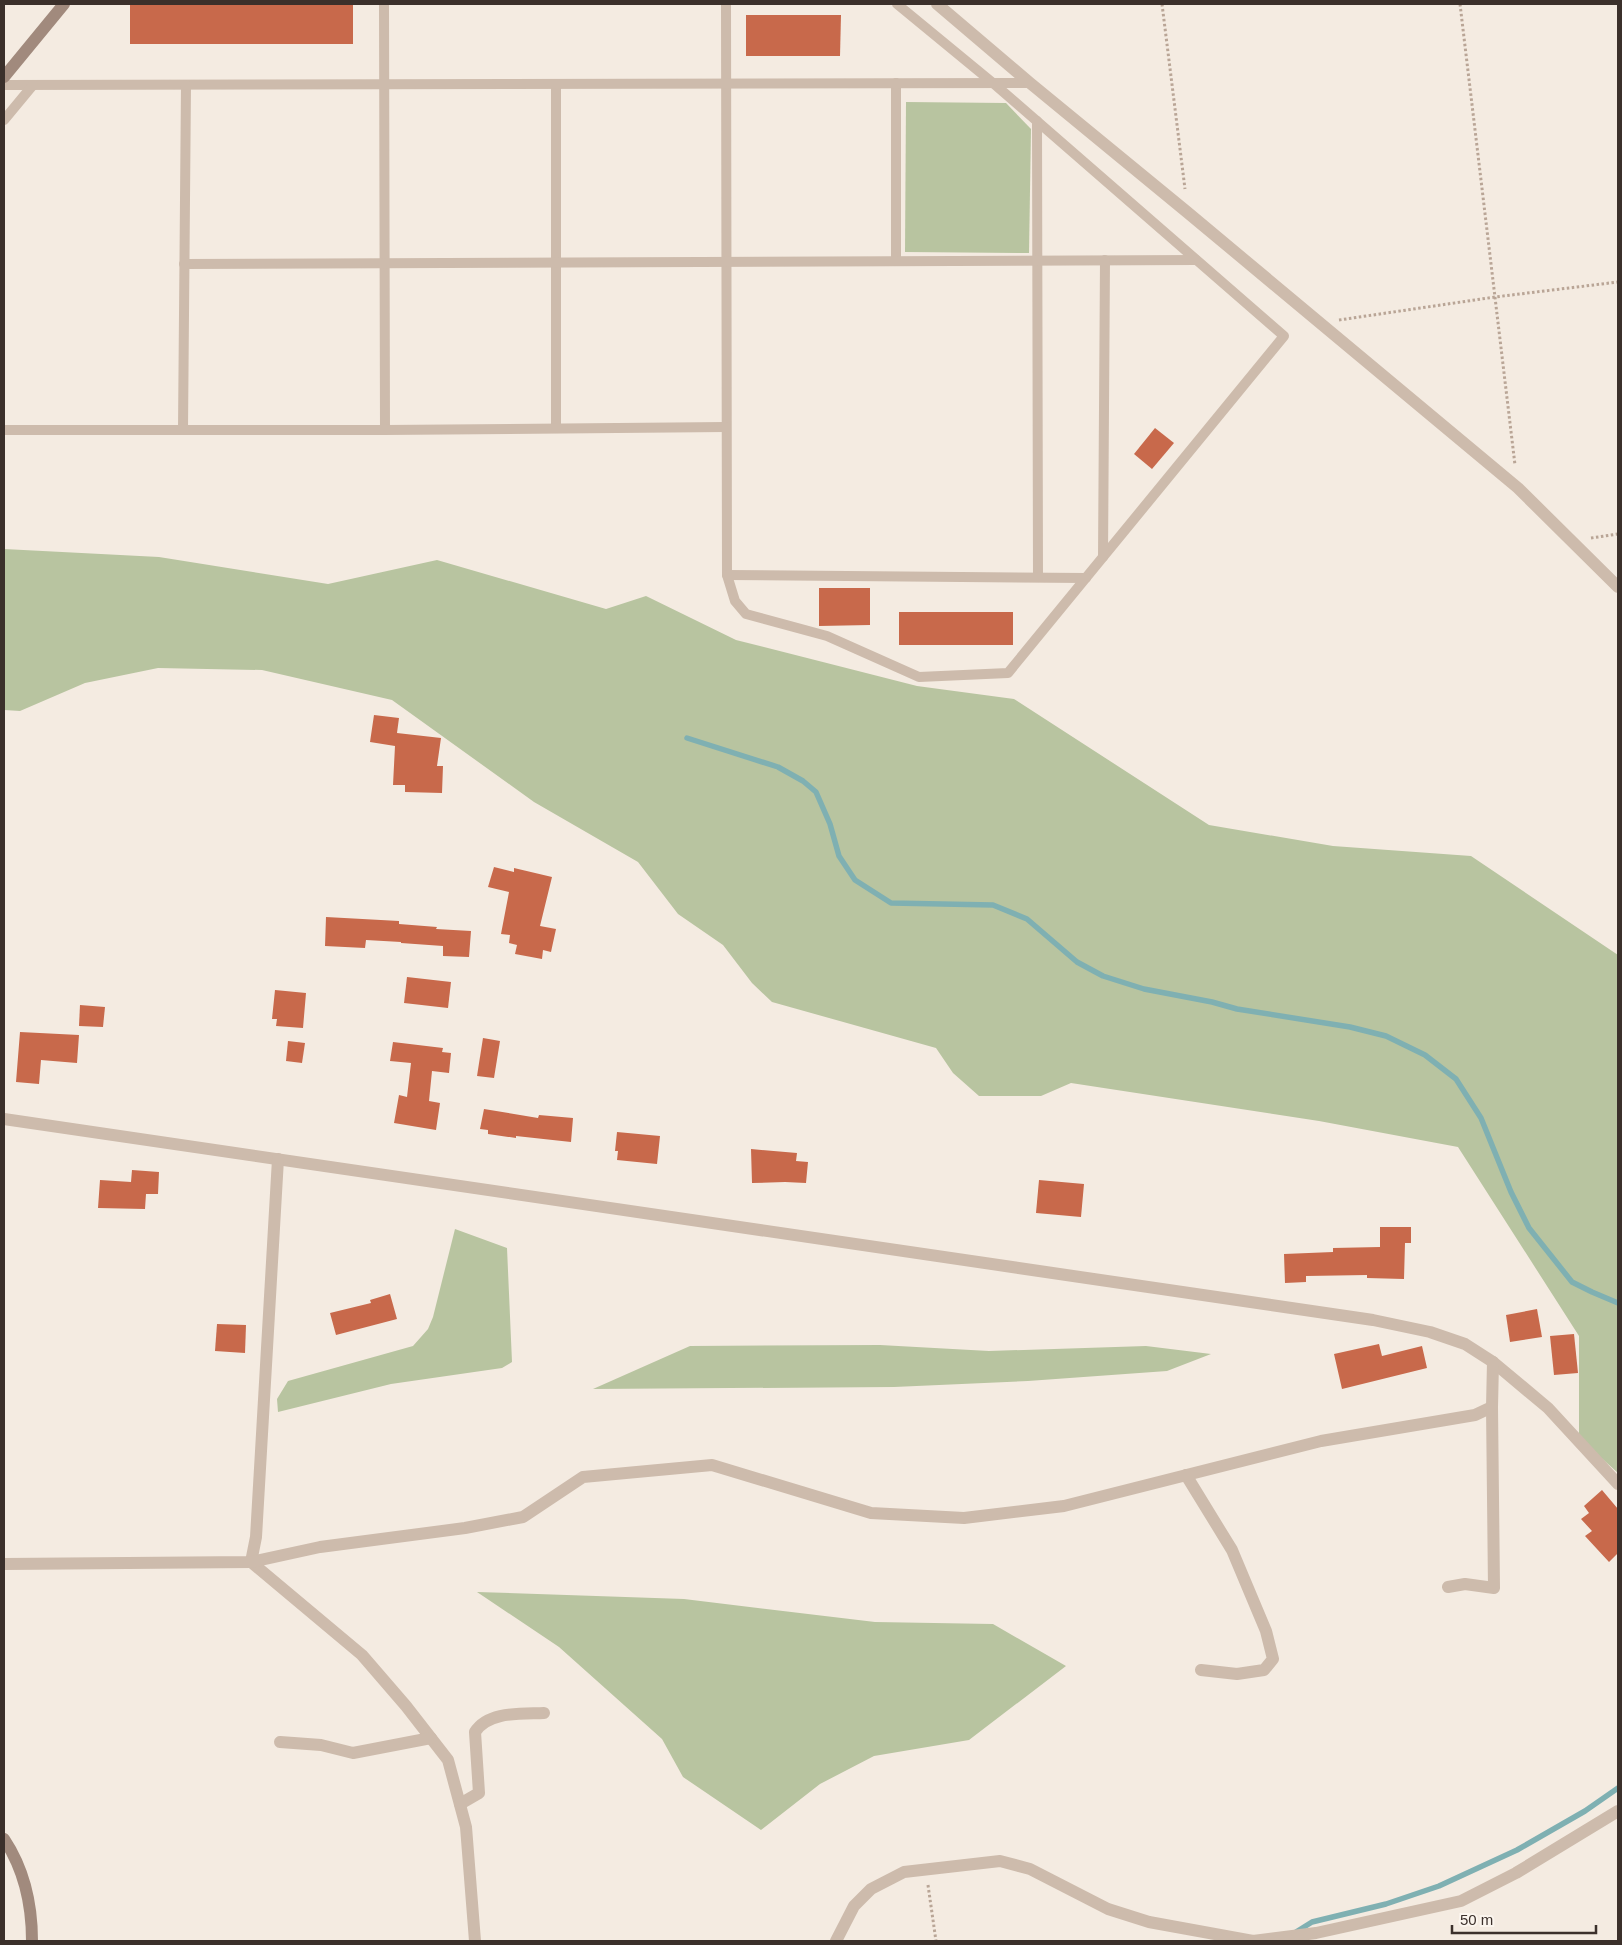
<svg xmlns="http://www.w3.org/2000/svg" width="1622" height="1945" font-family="Arial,sans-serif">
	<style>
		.green { fill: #b8c4a0 }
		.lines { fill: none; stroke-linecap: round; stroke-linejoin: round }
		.stream { stroke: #7fb0b2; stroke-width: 5.5 }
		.building { fill: #c8694b }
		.path { stroke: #b9a596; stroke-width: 3; stroke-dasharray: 2.5 2.5; stroke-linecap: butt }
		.lane { stroke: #cdbbac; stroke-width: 10 }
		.street { stroke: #cdbbac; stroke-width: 12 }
		.secondary { stroke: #a18a7d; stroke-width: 12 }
	</style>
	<rect width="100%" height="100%" fill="#f4ebe1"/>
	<g class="green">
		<polygon points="906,102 1006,103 1031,129 1029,253 905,252"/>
		<polygon points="4,549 159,557 328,584 437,560 606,609 646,596 736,640 917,686 1014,699 1209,825 1333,846 1471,856 1618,955 1618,1473 1579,1438 1579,1336 1458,1147 1319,1121 1071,1083 1041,1096 979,1096 953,1073 936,1048 772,1002 752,983 723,945 678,914 638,862 534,802 392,700 262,670 158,668 85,683 20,711 4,710"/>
		<polygon points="455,1229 507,1248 512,1362 502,1368 391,1384 278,1412 277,1399 288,1381 413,1346 428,1329 433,1317"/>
		<polygon points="880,1345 989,1351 1146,1346 1211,1354 1167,1371 1028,1381 894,1387 593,1389 690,1346"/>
		<polygon points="477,1592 684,1599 875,1622 993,1624 1066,1666 969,1740 874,1756 820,1784 761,1830 683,1777 662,1739 559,1647"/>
	</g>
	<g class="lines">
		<g class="stream">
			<polyline points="687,738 778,767 803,781 816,792 830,824 839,856 855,880 891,903 993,905 1027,919 1077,962 1103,976 1144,989 1212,1002 1237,1009 1350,1027 1386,1036 1425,1055 1456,1079 1481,1118 1511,1192 1529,1228 1572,1282 1592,1292 1618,1303"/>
			<polyline points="1296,1932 1312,1922 1386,1904 1439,1886 1517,1850 1585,1811 1618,1788"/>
		</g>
	</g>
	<g class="building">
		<rect x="130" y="4" width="223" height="40"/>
		<polygon points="746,15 841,15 840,56 746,56"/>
		<polygon points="1155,428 1174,443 1152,469 1134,454"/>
		<polygon points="819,588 870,588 870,625 819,626"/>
		<rect x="899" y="612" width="114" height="33"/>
		<polygon points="374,715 399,718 397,733 441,738 437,766 443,766 442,793 405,792 405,785 393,785 395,746 370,742"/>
		<polygon points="494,867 514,872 514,868 552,877 540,926 556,929 551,952 543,950 542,959 515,954 517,945 509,943 510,935 501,934 509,892 488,887"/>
		<polygon points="326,917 399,921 399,924 437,927 436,929 471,931 469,957 443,956 443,946 401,943 401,942 366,940 365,948 325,946"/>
		<polygon points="407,977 451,982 448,1008 404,1003"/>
		<polygon points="275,990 306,993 303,1028 276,1026 277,1019 272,1019"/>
		<polygon points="80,1005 105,1007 103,1027 79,1026"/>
		<polygon points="20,1032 79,1035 77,1063 41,1060 39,1084 16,1082"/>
		<polygon points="483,1038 500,1041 494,1078 477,1076"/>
		<polygon points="288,1041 305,1043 302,1063 286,1061"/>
		<polygon points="393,1042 443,1048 442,1052 451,1053 449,1073 432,1071 429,1101 440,1103 436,1130 394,1123 399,1095 407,1097 411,1063 390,1061"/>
		<polygon points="484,1109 538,1118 539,1115 573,1118 571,1142 516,1136 516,1138 488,1134 488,1130 480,1129"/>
		<polygon points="617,1132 660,1136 657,1164 617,1160 618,1151 615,1151"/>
		<polygon points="751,1149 797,1153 796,1161 808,1162 806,1183 785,1182 752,1183"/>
		<polygon points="132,1170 159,1172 158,1194 146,1194 145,1209 98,1208 100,1180 131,1182"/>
		<polygon points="1039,1180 1084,1184 1081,1217 1036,1213"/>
		<polygon points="1380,1227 1411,1227 1411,1243 1405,1243 1404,1279 1367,1278 1367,1275 1306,1276 1306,1282 1285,1283 1284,1254 1333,1252 1333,1248 1380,1247"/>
		<polygon points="390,1294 397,1319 336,1335 330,1313 371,1303 370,1300"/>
		<polygon points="1537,1309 1542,1337 1510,1342 1506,1315"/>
		<polygon points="217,1324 246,1325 245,1353 215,1351"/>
		<polygon points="1574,1334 1578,1373 1554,1375 1550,1336"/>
		<polygon points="1379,1344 1382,1356 1422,1346 1427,1368 1342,1389 1334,1354"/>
		<polygon points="1602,1490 1618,1509 1618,1553 1609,1562 1585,1536 1592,1531 1581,1519 1589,1513 1584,1506"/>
	</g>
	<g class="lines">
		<g class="path">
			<polyline points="1162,4 1185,189"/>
			<polyline points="1460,4 1515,465"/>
			<polyline points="1339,320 1495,297 1618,282"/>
			<polyline points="1591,538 1618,534"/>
			<polyline points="928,1885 936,1941"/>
		</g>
		<g class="lane">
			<polyline points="384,4 385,430"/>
			<polyline points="726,4 727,575 735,601 746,614 827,636 919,677 1008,673 1284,336 993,83 897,4"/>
			<polyline points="896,83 896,261"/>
			<polyline points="556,84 556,428"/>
			<polyline points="4,85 1030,83"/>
			<polyline points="4,120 33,85"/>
			<polyline points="1037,121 1038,577"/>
			<polyline points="184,264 1196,260"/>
			<polyline points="183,429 186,85"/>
			<polyline points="4,430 385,430 726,427"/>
			<polyline points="1103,557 1105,260"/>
			<polyline points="727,575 1086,578"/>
		</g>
		<g class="street">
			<polyline points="937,4 1030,83 1187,212 1518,488 1618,587"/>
			<polyline points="4,1119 1373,1320 1430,1332 1465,1344 1493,1362 1548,1408 1618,1484"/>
			<polyline points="1186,1475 1232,1550 1266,1631 1273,1659 1264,1670 1237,1674 1201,1670"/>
			<polyline points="251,1562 362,1655 406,1706 448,1760 466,1827 475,1941"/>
			<polyline points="251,1562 256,1537 278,1159"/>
			<polyline points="4,1564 251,1562 320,1547 465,1528 523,1517 583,1477 712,1465 871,1513 964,1518 1064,1506 1321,1441 1475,1415 1492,1407 1493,1362"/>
			<polyline points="1448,1587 1465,1584 1494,1588 1492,1407"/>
			<polyline points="280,1742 321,1745 353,1753 431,1738"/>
			<path d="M460,1804l19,-11 -4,-61c13,-21 46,-18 69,-19"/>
			<polyline points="836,1941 854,1906 871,1889 904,1872 1000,1861 1030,1869 1108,1909 1149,1922 1253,1941 1316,1933 1461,1901 1516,1873 1618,1811"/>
		</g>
		<g class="secondary">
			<polyline points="4,77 64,4"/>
			<path d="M4,1839c20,30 28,67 28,102"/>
		</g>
	</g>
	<rect width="1622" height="1945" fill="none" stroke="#3b302b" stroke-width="10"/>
	<path d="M1452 1925v8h144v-8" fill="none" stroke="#3b302b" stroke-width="2.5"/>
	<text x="1460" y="1925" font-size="15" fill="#3b302b" stroke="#fbf5ee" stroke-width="4" paint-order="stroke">50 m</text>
</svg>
